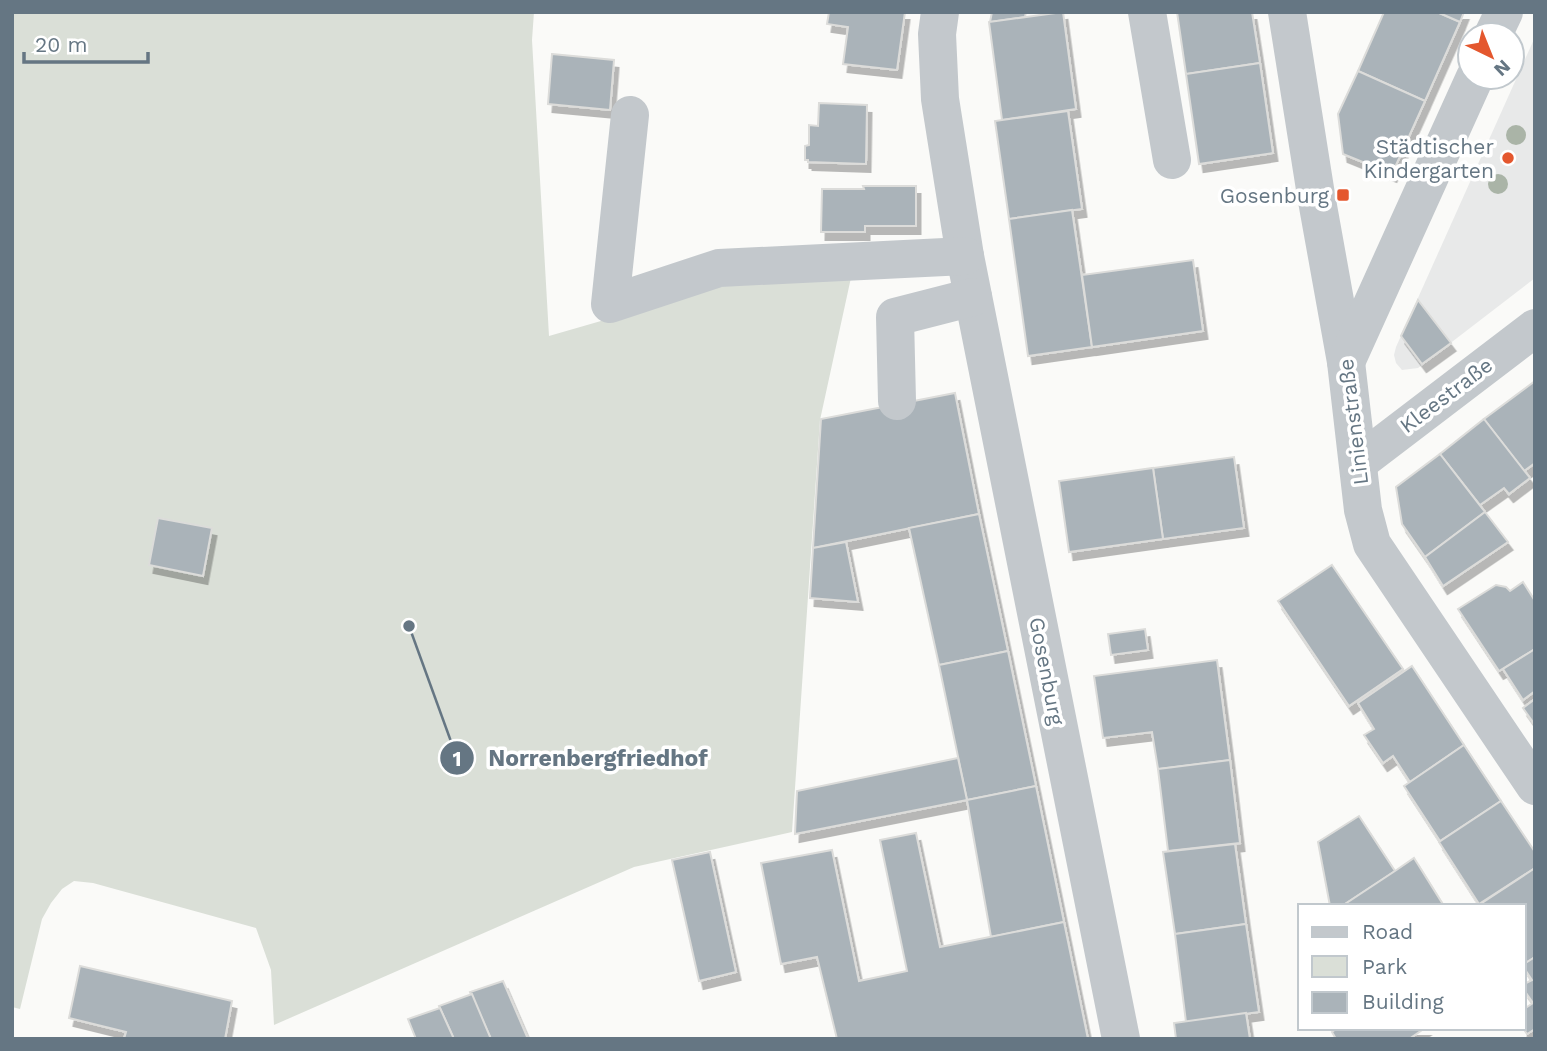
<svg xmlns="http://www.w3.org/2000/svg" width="1547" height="1051" font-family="'Work Sans',sans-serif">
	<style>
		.built { fill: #e8e9e9 }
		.green { fill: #dadfd7 }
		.building { fill: #aab3b9; stroke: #dcdcda; stroke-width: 2; filter: url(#shadow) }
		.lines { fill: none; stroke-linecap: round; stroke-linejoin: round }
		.minor { stroke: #c3c8cc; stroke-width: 38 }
		.tree { fill: #aab4a7 }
		.poi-dot { fill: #e4572e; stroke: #fff; stroke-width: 2.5 }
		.labels { text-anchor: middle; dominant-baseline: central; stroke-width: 7; stroke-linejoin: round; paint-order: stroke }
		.poi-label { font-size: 21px; fill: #657683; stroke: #fff; text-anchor: end }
		.street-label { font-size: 21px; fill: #657683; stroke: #fff }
		.leader { fill: none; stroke: #657683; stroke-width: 2.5 }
		.callout-dot { fill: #657683; stroke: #fff; stroke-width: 2.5 }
		.mark-label { font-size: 21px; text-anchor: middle; font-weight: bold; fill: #fff }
		.callout-label { font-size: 23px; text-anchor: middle; font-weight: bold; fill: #657683; stroke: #fff; stroke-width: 7; stroke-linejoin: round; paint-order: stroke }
	</style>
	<defs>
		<filter id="shadow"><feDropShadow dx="4.5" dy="8" stdDeviation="0" flood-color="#0004"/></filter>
	</defs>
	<rect width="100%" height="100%" fill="#fafaf8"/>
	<polygon class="built" points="1535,37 1535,278 1418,368 1402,370 1396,363 1394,355 1396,347"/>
	<polygon class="green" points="12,12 534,12 532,40 549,336 639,310 729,280 852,273 820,420 792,832 634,867 274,1025 271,970 256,928 93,883 74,881 62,889 51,903 42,919 20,1009 12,1007"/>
	<g class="building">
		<polygon points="829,12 905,12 897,70 843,64 848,27 827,24"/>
		<polygon points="992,12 1026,12 1025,17 990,22"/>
		<polygon points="1063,12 1076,109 1002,120 989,22"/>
		<polygon points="1177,12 1252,12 1260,63 1186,74"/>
		<polygon points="1384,12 1437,12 1460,22 1425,101 1358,71"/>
		<polygon points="1437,12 1464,12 1460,22"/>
		<polygon points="552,54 614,60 610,110 548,104"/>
		<polygon points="1260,63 1273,153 1199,164 1186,74"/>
		<polygon points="1358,71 1425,101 1392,174 1343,154 1338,114"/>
		<polygon points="819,103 867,105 866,164 808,162 808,160 805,160 805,146 809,145 809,125 818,126"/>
		<polygon points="1068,111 1082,209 1009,219 995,121"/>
		<polygon points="863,186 916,186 916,226 865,226 865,232 821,232 822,189 864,189"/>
		<polygon points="1072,210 1092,347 1028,356 1009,219"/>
		<polygon points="1193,260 1203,331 1092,347 1082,275"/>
		<polygon points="1418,300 1451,343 1422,364 1401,336"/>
		<polygon points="1535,381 1535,463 1524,471 1484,419"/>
		<polygon points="955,393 979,514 813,548 821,419"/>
		<polygon points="1484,419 1530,478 1509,494 1504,488 1480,505 1440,454"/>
		<polygon points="1440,454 1485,512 1425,557 1402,524 1396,487"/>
		<polygon points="1234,457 1244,528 1163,539 1153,468"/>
		<polygon points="1153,468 1163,539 1069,552 1059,481"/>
		<polygon points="1485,512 1508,542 1443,586 1425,557"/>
		<polygon points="979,514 1008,651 939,665 909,528"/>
		<polygon points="158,518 212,528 203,576 149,565"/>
		<polygon points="846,542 858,602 810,598 813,548"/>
		<polygon points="1332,565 1403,669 1349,706 1278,601"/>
		<polygon points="1523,582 1535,601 1535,649 1499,671 1458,609 1496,585 1506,587 1510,591"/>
		<polygon points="1145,629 1148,650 1111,655 1108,634"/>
		<polygon points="1535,649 1535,691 1523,700 1503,669"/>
		<polygon points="1008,651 1036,786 967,800 939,665"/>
		<polygon points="1217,660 1230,760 1158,769 1152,732 1103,738 1094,676"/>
		<polygon points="1412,666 1464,745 1410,782 1393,756 1383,763 1364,735 1374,729 1358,703"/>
		<polygon points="1535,699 1535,725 1523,708"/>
		<polygon points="1464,745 1501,801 1440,841 1404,786"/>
		<polygon points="958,758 967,800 795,834 797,791"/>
		<polygon points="1230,760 1240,843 1168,851 1158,769"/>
		<polygon points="1036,786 1064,922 991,937 967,800"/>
		<polygon points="1501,801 1535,852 1535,868 1479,904 1439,842"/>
		<polygon points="1359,816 1395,871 1342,906 1330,906 1318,842"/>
		<polygon points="916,833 940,947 1064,922 1088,1039 837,1039 817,957 781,964 761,863 832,850 859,981 907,971 880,840"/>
		<polygon points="1235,844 1246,924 1175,934 1163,852"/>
		<polygon points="710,852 736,972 699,981 672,860"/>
		<polygon points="1414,858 1444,906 1342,906 1395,871"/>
		<polygon points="1535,868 1535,957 1524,964 1524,906 1483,906 1482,903"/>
		<polygon points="1246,924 1259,1012 1186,1022 1175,934"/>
		<polygon points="1535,957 1535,1029 1527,1034 1523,1028 1524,1009 1533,1003 1524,990 1524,984 1532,980 1524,968 1524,964"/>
		<polygon points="80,966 232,1001 225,1039 124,1039 126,1032 69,1018"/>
		<polygon points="503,981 528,1039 491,1039 470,992"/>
		<polygon points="472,994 491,1039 454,1039 439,1006"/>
		<polygon points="440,1008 454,1039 416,1039 408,1019"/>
		<polygon points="1246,1013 1250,1039 1176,1039 1174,1023"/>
		<polygon points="1337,1028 1425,1028 1409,1039 1336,1039 1332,1032"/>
	</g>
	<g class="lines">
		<g class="minor">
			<polyline points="940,12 937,34 940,99 965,256 1121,1039"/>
			<polyline points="1147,12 1172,160"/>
			<polyline points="1287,12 1316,195 1346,362 1363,510 1372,544 1535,786"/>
			<polyline points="1493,35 1504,12"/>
			<polyline points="630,115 610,304 719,268 965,256"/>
			<polyline points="1346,362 1475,77"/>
			<polyline points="897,401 895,317 973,297"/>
			<polyline points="1358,463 1535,328"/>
		</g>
	</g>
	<g class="tree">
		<circle cx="1516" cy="135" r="10"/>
		<circle cx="1498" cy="184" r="10"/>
	</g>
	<g class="poi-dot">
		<circle cx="1508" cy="158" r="7"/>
		<rect x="1336" y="188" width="14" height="14" rx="3.5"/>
	</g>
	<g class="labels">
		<g class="poi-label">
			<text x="1494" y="146">Städtischer<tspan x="1494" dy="24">Kindergarten</tspan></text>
			<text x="1329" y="195">Gosenburg</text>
		</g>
		<g class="street-label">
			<text transform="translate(1446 395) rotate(-37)">Kleestraße</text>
			<text transform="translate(1353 422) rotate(-97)">Linienstraße</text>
			<text transform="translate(1047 671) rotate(79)">Gosenburg</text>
		</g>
	</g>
	<path class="leader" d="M409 626L457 758"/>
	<g class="callout-dot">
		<circle cx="409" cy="626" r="7"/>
		<circle cx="457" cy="758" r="18"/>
	</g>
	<g class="mark-label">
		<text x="457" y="766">1</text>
	</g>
	<g class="callout-label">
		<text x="598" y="766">Norrenbergfriedhof</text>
	</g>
	<rect width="1547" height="1051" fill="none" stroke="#657683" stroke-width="28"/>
	<rect x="1298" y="904" width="228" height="126" fill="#ffffff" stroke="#c1c8cd" stroke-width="2"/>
	<rect x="1312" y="927" width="35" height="10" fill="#c3c8cc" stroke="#c1c8cd" stroke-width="2"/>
	<text x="1362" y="939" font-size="21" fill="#657683">Road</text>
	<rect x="1312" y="956" width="35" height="21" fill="#dadfd7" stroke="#c1c8cd" stroke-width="2"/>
	<text x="1362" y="974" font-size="21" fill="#657683">Park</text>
	<rect x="1312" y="992" width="35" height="21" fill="#aab3b9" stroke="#c1c8cd" stroke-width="2"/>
	<text x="1362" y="1009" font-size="21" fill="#657683">Building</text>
	<g transform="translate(1491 56) rotate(137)"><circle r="33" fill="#ffffff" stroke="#c1c8cd" stroke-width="2"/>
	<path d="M0-5L12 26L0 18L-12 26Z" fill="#e4572e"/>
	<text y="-10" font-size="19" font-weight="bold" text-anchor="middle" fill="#657683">N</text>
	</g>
	<path d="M24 52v10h124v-10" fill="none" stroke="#657683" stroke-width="3.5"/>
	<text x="35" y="52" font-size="21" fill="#657683" stroke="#ffffff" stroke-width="5" paint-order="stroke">20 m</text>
</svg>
